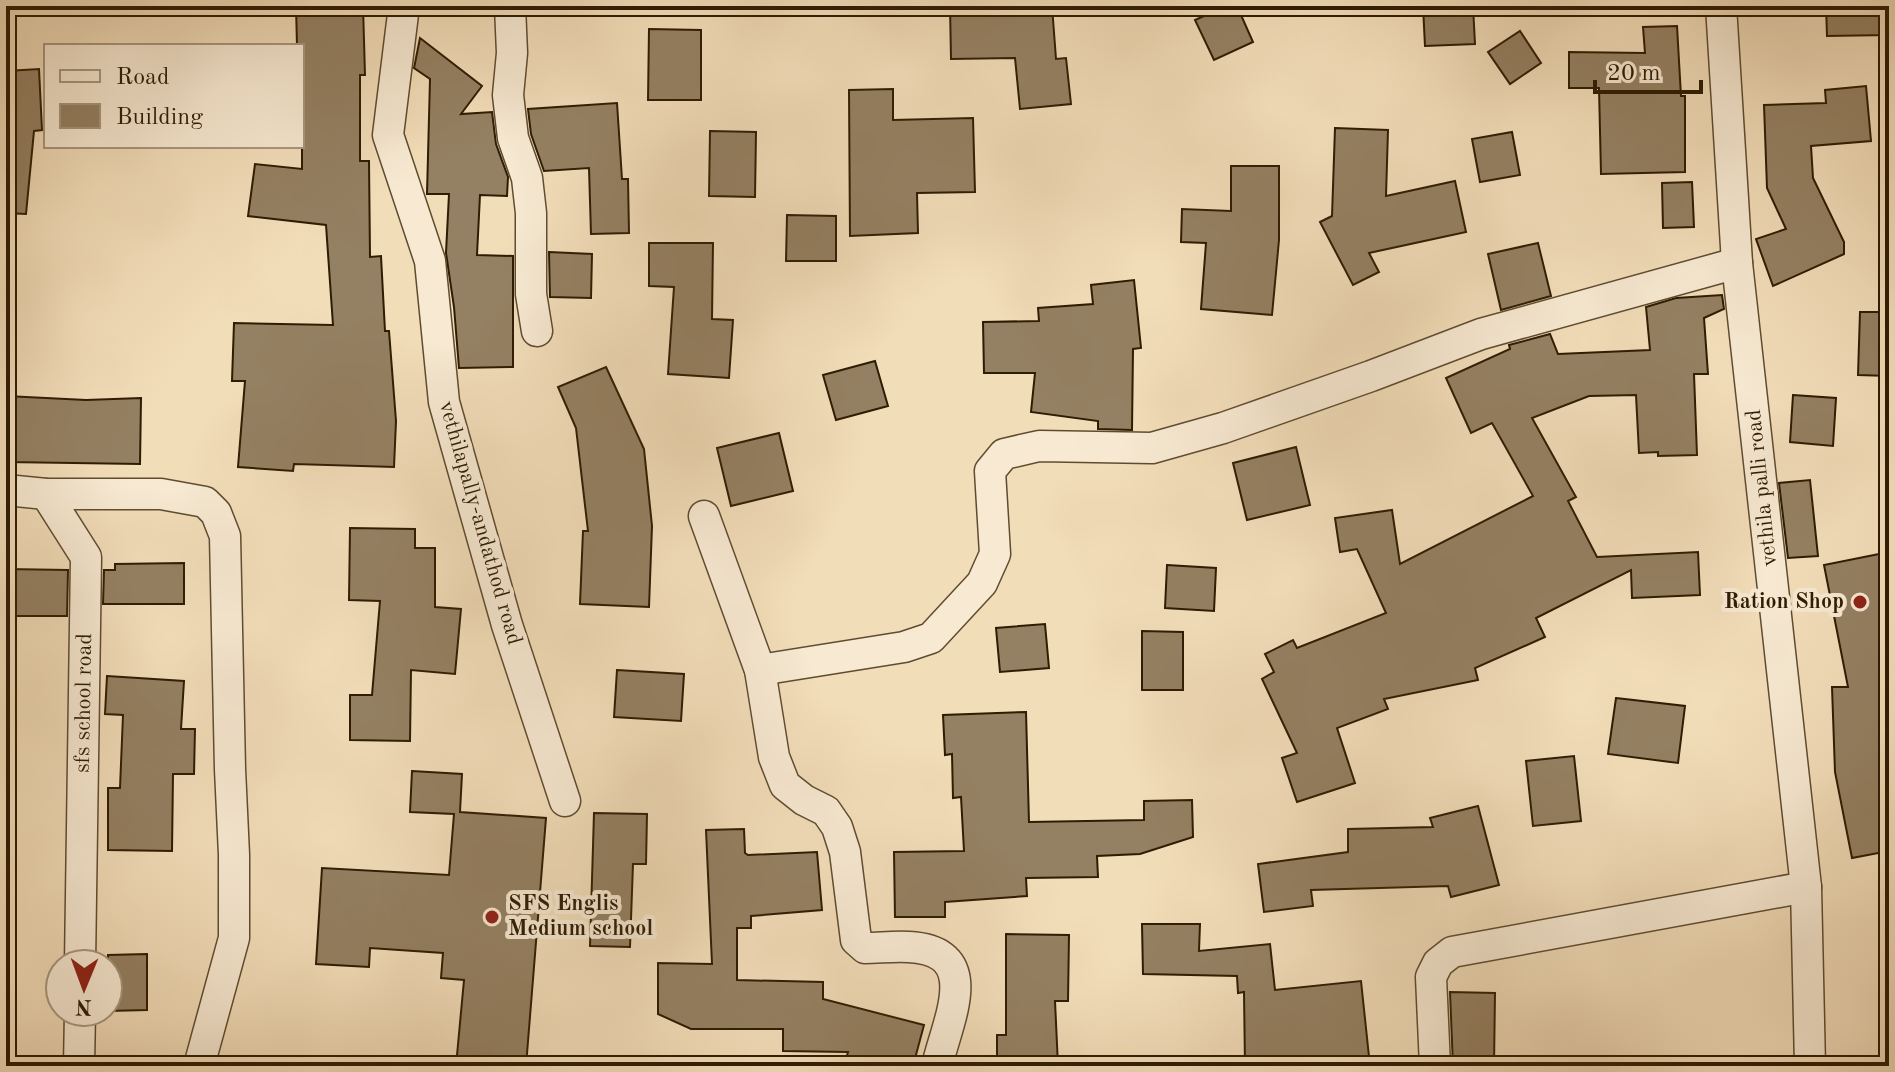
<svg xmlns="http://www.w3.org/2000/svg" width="1895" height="1072" font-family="'Old Standard TT',serif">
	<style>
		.building { fill: #948062; stroke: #2e1c03; stroke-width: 2 }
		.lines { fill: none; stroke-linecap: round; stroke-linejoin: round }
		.minor-casing { stroke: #5f4c30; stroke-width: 33 }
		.minor { stroke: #f7e9d2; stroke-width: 30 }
		.poi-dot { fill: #8f2418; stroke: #f7e9d2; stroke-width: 3 }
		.labels { text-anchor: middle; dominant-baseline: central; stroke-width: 8; stroke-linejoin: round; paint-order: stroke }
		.street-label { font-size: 22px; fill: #2e1c03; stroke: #f7e9d2 }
		.poi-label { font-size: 22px; font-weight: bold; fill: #2e1c03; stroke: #f7e9d2; text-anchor: end }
	</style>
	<rect width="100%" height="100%" fill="#f2ddb9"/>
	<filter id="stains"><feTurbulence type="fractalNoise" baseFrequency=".0025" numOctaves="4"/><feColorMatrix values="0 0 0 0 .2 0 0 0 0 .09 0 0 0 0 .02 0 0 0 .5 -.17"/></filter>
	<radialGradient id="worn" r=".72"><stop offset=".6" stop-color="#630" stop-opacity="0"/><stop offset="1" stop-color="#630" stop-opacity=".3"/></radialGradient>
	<g class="building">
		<polygon points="296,6 363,6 365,75 360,75 360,161 369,161 370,257 381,256 385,331 389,331 396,421 394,467 294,464 293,471 238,467 245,381 232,381 234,323 333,325 326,225 248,216 255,164 302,169 302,46 297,46"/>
		<polygon points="950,6 1052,6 1056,59 1066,58 1071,104 1020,109 1015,58 951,59"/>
		<polygon points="1226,6 1237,6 1253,42 1214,60 1195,20"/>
		<polygon points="1423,6 1473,6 1475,44 1425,46"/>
		<polygon points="1826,6 1888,6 1888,35 1827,36"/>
		<polygon points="1677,26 1681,96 1685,96 1685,172 1601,174 1599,88 1569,88 1569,52 1645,53 1643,27"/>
		<polygon points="649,29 701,30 701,100 648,100"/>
		<polygon points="1520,31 1541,63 1510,84 1488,52"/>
		<polygon points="420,38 482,86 461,114 492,112 496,144 508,177 507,196 480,195 477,255 513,256 513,367 459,368 454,307 446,253 449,194 427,194 430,79 414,68"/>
		<polygon points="39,69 42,130 34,131 26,214 6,213 6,71"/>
		<polygon points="1866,86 1871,141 1811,146 1813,178 1844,242 1844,254 1773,286 1756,239 1786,229 1767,188 1764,105 1826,103 1825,90"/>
		<polygon points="893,89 893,120 973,118 975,192 917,193 918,233 850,236 849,90"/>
		<polygon points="617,103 622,179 628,179 629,233 591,234 589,168 544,171 531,134 528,109"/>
		<polygon points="1335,128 1388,130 1386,196 1455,181 1466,232 1369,253 1379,272 1353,285 1320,222 1332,216"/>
		<polygon points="710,131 756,132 755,197 709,196"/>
		<polygon points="1512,132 1520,175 1480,182 1472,139"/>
		<polygon points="1231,166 1279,166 1279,240 1272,315 1201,309 1206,243 1181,242 1182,209 1231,211"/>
		<polygon points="1692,182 1694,227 1663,228 1662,183"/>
		<polygon points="787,215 836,216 836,261 786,261"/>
		<polygon points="649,243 713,243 712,319 733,320 729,378 668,374 674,287 649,286"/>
		<polygon points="1538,243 1551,296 1501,310 1488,254"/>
		<polygon points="549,252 592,254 591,298 550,297"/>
		<polygon points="1134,280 1141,348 1133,349 1132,430 1098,429 1098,421 1031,412 1035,373 984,373 983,322 1039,321 1038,308 1093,304 1091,285"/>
		<polygon points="1722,295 1724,309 1704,318 1708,374 1694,374 1697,455 1658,456 1658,452 1639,453 1636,395 1589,396 1532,418 1576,497 1568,501 1597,557 1698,552 1700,595 1632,598 1631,570 1536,618 1545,637 1475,668 1478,680 1384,699 1388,709 1337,728 1355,783 1297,802 1282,758 1297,753 1262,679 1274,672 1265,654 1293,640 1297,648 1386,613 1357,549 1340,552 1335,518 1392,510 1400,564 1533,496 1492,423 1471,433 1446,378 1510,349 1509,345 1550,334 1558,354 1650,350 1646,307 1676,298"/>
		<polygon points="1860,312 1889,312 1889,376 1858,375"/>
		<polygon points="875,361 888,406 836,420 823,375"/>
		<polygon points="606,367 644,449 652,526 649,607 580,604 583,531 588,531 576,428 558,387"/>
		<polygon points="1793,395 1836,398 1833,446 1790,442"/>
		<polygon points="6,396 86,400 141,398 140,464 6,462"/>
		<polygon points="779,433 793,491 731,506 717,448"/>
		<polygon points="1296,447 1310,505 1247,520 1233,463"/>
		<polygon points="1810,480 1818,556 1788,558 1779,483"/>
		<polygon points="350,528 415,529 415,548 435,548 435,607 461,609 455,674 411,670 410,741 350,740 350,695 372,695 380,601 349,600"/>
		<polygon points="1889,552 1889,851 1852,858 1835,772 1832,687 1848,687 1824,565"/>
		<polygon points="184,563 184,604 103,604 104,570 115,570 115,564"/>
		<polygon points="1167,565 1216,568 1214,611 1165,608"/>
		<polygon points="6,569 68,570 67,616 6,616"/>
		<polygon points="1045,624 1049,668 1000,672 996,628"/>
		<polygon points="1142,631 1183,632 1183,690 1142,690"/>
		<polygon points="617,670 684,674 681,721 614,717"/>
		<polygon points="107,676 184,681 181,729 195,729 194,774 173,774 172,851 108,850 108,788 120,788 123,715 105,714"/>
		<polygon points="1616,698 1685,706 1678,763 1608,754"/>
		<polygon points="1026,712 1029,822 1144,820 1144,801 1192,800 1193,837 1140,854 1097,856 1098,877 1026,878 1027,896 945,902 945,917 895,917 894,852 964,851 961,797 953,798 952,754 945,755 943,715"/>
		<polygon points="1574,756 1581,821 1533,826 1526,761"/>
		<polygon points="412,771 462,774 460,812 546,818 526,1066 456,1066 464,980 441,978 443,953 370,948 369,967 316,964 322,868 449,875 454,814 410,812"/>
		<polygon points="1478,806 1499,885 1451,897 1448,886 1311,890 1313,906 1264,912 1258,864 1348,852 1348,829 1433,827 1430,818"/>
		<polygon points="594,813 647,814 646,864 633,864 630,947 590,946"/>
		<polygon points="744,829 745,853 748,855 817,852 822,910 751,916 751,928 737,928 737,980 823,982 823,999 924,1025 913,1066 844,1066 848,1052 783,1051 783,1029 691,1029 658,1014 658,963 712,964 706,830"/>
		<polygon points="1142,924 1200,924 1199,951 1270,944 1275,990 1361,981 1370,1066 1245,1066 1244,992 1238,993 1237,976 1143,974"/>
		<polygon points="1006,934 1069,935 1068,1001 1055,1001 1058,1066 997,1066 997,1035 1006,1035"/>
		<polygon points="147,954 147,1010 108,1011 108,955"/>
		<polygon points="1450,992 1495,993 1494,1066 1453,1066"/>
	</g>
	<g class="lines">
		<g class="minor-casing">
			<g id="minor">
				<polyline points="404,6 388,135 430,261 444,402 507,625 565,801"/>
				<polyline points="510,6 512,53 508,95 513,138 527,178 531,213 531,294 537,331"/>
				<polyline points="1721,6 1737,263 1806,887 1810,1066"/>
				<polyline points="6,490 46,494 161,494 205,502 216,513 225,536 230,769 234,855 234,938 199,1066"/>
				<polyline points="46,494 86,557 80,964"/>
				<path d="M704,516l56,154 14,87 11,28 19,15 22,11 11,16 8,25 11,88 9,8c14,0 29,-2 44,-1 76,4 38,74 28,119"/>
				<polyline points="760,670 904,647 931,638 982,583 995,554 990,471 1004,454 1039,446 1152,448 1223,428 1371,376 1481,334 1737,263"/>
				<polyline points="79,1066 80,1012"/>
				<polyline points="1435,1066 1431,977 1438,963 1452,952 1806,887"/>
			</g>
		</g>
		<use href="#minor" class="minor"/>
	</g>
	<g class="poi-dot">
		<circle cx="1860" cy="602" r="8"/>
		<circle cx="492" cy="917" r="8"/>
	</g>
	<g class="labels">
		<g class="street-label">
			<text transform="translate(1762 488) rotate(-96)">vethila palli road</text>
			<text transform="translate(480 523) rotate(74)">vethilapally-andathod road</text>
			<text transform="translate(84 703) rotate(-89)">sfs school road</text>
		</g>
		<g class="poi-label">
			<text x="1844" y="602">Ration Shop</text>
			<text x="508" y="904" text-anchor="start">SFS Englis<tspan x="508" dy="25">Medium school</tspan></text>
		</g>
	</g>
	<rect width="1895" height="1072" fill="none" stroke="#f2ddb9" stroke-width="32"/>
	<rect x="8" y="8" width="1879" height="1056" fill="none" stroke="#2e1c03" stroke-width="4"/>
	<rect x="16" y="16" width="1863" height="1040" fill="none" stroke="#2e1c03" stroke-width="2"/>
	<rect x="44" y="44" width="260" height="104" fill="#f7e9d2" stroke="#a7977f" stroke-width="2"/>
	<rect x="60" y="70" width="40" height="12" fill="#f7e9d2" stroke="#a7977f" stroke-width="2"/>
	<text x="116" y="84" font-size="24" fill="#2e1c03">Road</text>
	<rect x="60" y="104" width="40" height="24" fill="#948062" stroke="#a7977f" stroke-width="2"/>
	<text x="116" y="124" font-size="24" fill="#2e1c03">Building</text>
	<g transform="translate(84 988) rotate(181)"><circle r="38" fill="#f7e9d2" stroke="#a7977f" stroke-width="2"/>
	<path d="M0-6L14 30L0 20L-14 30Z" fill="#8f2418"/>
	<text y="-12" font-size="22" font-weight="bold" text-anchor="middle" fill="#2e1c03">N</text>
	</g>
	<path d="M1595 80v12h106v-12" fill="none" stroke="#2e1c03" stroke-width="4"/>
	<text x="1607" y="80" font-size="24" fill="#2e1c03" stroke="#f7e9d2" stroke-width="6" paint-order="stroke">20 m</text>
	<rect width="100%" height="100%" filter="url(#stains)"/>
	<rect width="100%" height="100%" fill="url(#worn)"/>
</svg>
